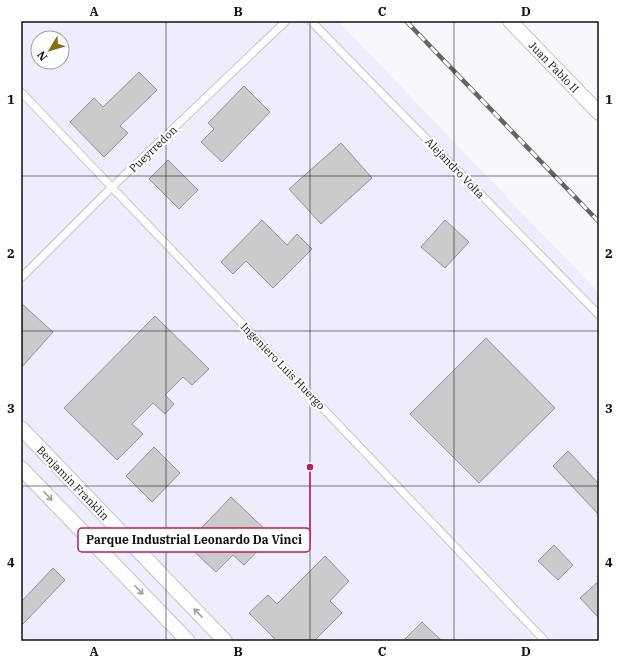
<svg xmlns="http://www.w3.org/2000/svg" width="620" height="662" font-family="'IBM Plex Serif',serif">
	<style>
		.industrial { fill: #efecfd; fill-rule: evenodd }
		.building { fill: #cbcbcd; stroke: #939295 }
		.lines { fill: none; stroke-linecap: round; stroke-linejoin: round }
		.lane-casing { stroke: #c4c5c7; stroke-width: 9 }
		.street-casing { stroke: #c4c5c7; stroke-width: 16 }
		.lane { stroke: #fff; stroke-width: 7 }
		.street { stroke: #fff; stroke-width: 14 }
		.rail-casing { stroke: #646466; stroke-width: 4.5 }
		.rail { stroke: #fff; stroke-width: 3; stroke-dasharray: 9; stroke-linecap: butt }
		.oneway { stroke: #a0a0a0 }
		.grid { fill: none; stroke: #111112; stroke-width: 1; stroke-opacity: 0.55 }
		.labels { text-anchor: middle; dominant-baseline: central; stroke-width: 4; stroke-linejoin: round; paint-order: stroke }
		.street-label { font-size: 11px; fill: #111112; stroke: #fff }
		.leader { fill: none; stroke: #c2185b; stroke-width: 1.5 }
		.callout-dot { fill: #c2185b; stroke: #fff; stroke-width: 1.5 }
		.callout { fill: #fff; stroke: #c2185b; stroke-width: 1.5 }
		.callout-label { font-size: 12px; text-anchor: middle; font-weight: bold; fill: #111112 }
		.neatline { fill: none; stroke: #111112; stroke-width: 1.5 }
		.grid-label { font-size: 13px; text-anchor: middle; font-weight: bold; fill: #111112 }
	</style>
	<rect width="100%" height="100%" fill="#f7f8fb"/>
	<path class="industrial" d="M21,21h317l261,272v348h-578zM38,38h24v24h-24z"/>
	<g class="building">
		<polygon points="139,72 157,90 120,126 128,133 104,157 70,122 94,98 103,107"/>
		<polygon points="244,86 270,112 222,162 201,142 214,129 208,123"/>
		<polygon points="341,143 372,178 321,224 289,189"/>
		<polygon points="168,160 198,190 179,209 149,179"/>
		<polygon points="262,220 287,245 297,234 312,249 273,288 246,261 233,274 221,262"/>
		<polygon points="445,220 469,242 445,268 421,247"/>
		<polygon points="21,303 53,332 21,368"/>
		<polygon points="155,316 209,369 192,385 183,377 165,395 174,404 165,414 153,403 132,424 143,434 117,460 64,408"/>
		<polygon points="486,338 555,408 479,483 410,414"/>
		<polygon points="154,447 180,473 152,502 126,476"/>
		<polygon points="568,451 599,484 599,515 553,466"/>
		<polygon points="231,497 272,536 244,565 233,555 216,572 186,544"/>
		<polygon points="554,545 573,565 558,580 538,561"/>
		<polygon points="325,556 349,581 330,601 342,613 314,641 277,641 249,613 268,595 277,604"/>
		<polygon points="53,568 65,580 23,624 21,622 21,602"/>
		<polygon points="599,581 599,618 580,598"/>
		<polygon points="422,622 442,641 403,641"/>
	</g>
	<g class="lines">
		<g class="lane-casing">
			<g id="lane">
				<polyline points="311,21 599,315"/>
				<polyline points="21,92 545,641"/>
				<polyline points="21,278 112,187 286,21"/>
			</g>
		</g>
		<g class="street-casing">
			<g id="street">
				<polyline points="510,21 599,113"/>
				<polyline points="21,428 225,641"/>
				<polyline points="21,468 188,641"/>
			</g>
		</g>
		<use href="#lane" class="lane"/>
		<use href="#street" class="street"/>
		<g class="rail-casing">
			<polyline id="rail" points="406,21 599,222"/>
		</g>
		<use href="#rail" class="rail"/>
	</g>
	<defs><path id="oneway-shaft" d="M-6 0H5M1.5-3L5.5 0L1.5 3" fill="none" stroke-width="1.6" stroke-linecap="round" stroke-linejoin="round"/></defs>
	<g class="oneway">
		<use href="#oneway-shaft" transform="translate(48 496) rotate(46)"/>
		<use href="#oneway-shaft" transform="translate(139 590) rotate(46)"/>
		<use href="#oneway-shaft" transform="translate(198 613) rotate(-134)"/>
	</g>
	<path class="grid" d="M166,21v620M310,21v620M454,21v620M21,176h578M21,331h578M21,486h578"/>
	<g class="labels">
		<g class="street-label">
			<text transform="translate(554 67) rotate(46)">Juan Pablo II</text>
			<text transform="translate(153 149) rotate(-44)">Pueyrredon</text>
			<text transform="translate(455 168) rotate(46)">Alejandro Volta</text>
			<text transform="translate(283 366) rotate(46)">Ingeniero Luis Huergo</text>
			<text transform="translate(73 483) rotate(46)">Benjamín Franklin</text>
		</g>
	</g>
	<path class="leader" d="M310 467L310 540"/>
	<circle class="callout-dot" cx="310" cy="467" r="4"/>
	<rect class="callout" x="78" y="528" width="232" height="24" rx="4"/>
	<g class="callout-label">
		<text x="194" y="544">Parque Industrial Leonardo Da Vinci</text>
	</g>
	<rect width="620" height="662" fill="none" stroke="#ffffff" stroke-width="44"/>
	<g transform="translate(50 50) rotate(232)"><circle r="19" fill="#ffffff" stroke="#a0a0a0"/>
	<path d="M0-3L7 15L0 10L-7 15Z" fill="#817212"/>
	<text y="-6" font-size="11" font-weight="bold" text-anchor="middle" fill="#111112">N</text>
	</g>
	<rect x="22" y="22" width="576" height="618" class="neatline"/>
	<g class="grid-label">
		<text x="94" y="16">A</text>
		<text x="238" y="16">B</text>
		<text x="382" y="16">C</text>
		<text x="526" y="16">D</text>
		<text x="11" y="104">1</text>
		<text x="609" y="104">1</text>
		<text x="11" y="258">2</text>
		<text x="609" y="258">2</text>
		<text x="11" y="413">3</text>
		<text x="609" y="413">3</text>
		<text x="11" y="567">4</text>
		<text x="609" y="567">4</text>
		<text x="94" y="656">A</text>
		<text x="238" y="656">B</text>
		<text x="382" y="656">C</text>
		<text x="526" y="656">D</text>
	</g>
</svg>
